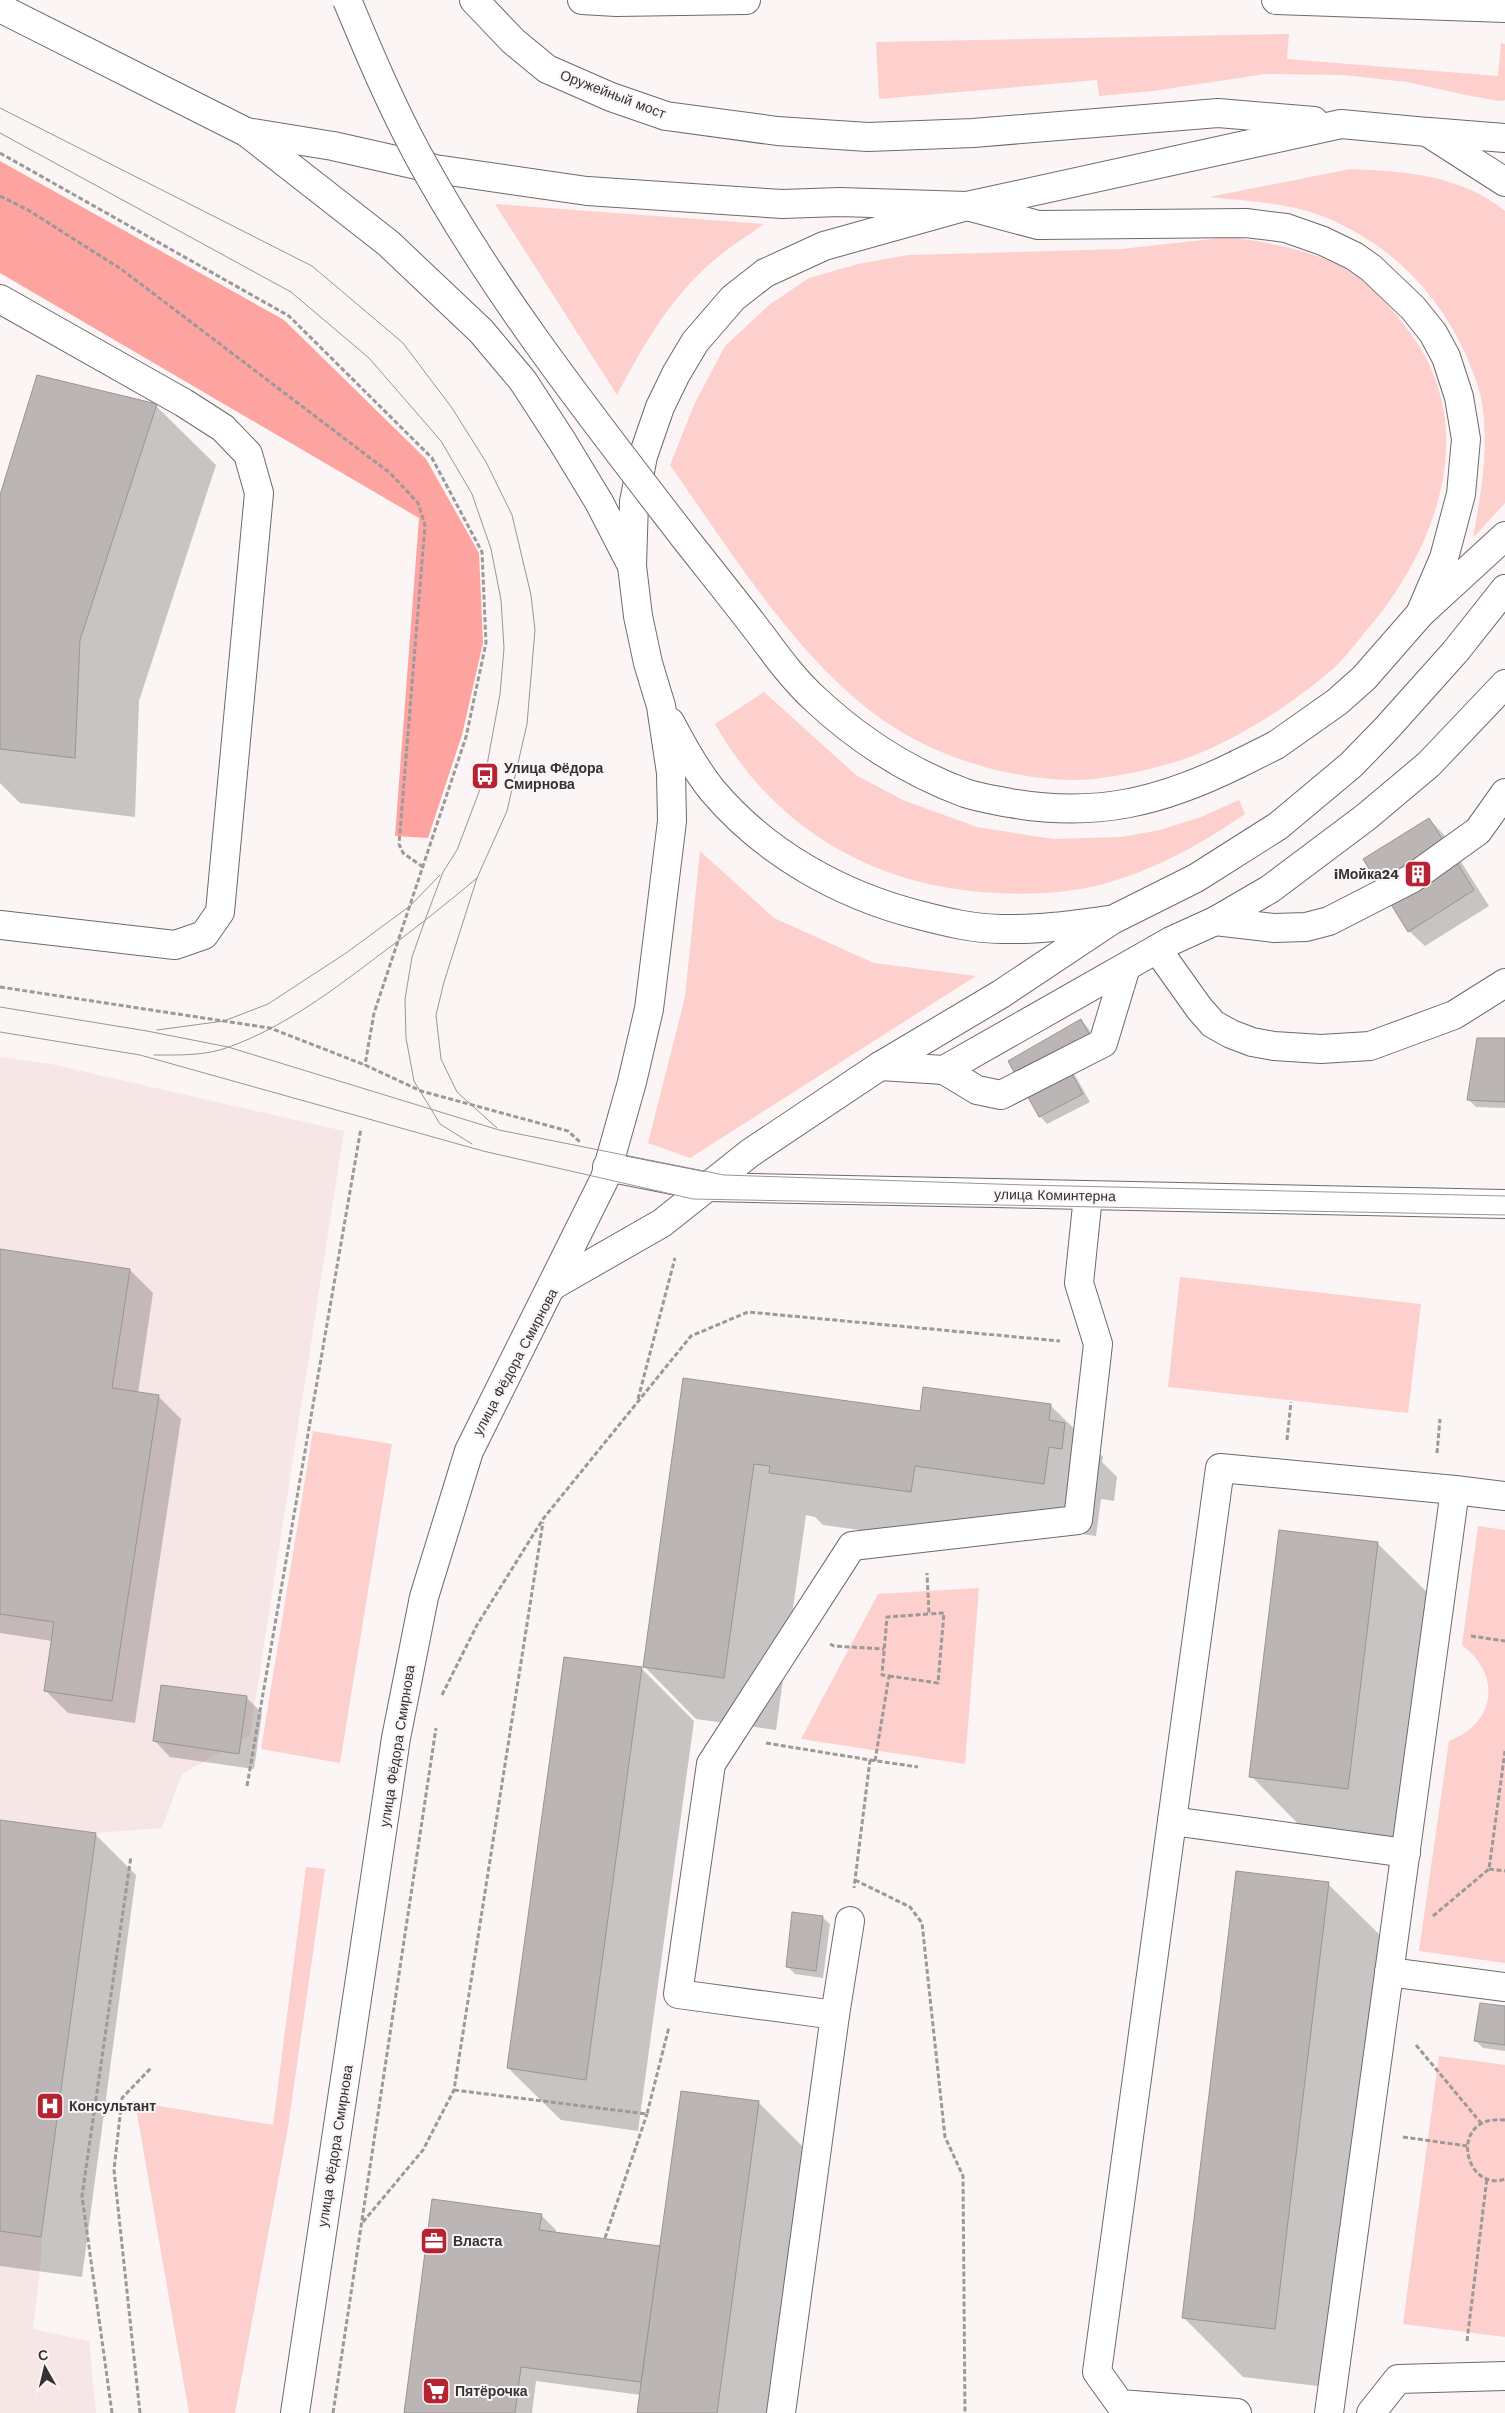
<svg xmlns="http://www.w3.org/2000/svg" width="1505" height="2413" font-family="'Work Sans',sans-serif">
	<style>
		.built { fill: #f6e7e6 }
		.green { fill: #fdd0ce }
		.forest { fill: #fda3a0 }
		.shadow { fill: #0003 }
		.building { fill: #bbb6b5; stroke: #9a9494 }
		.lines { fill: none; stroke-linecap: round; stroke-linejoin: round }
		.minor-casing { stroke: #6f6a69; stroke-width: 30 }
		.major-casing { stroke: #6f6a69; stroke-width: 30 }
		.path { stroke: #9d9999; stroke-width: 3; stroke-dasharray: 5 2.5; stroke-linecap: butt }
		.minor { stroke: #fff; stroke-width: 28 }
		.major { stroke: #fff; stroke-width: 28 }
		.tram { stroke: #9a9696; stroke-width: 1 }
		.major-bridge-casing { stroke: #6f6a69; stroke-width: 30; stroke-linecap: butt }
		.major-bridge { stroke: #fff; stroke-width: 28 }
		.labels { text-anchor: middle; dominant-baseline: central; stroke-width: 4; stroke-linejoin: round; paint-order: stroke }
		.street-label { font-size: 14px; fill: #343232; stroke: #fbf5f5 }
		.poi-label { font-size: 14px; font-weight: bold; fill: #343232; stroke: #fbf5f5; text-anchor: start }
	</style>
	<rect width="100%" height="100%" fill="#fbf5f5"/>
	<polygon class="built" points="0,1057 51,1064 344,1131 250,1735 182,1774 162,1828 96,1833 41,2237 42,2252 33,2329 89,2341 96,2413 0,2413"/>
	<g class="green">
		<polygon points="1289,34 1287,59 1498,76 1501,43 1505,44 1505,100 1499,101 1466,95 1407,82 1344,75 1265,74 1153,91 1099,96 1097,80 879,99 876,42"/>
		<path d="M1350,169c54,2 111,6 155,42v292l-32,35c8,-43 15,-84 10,-128 -2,-19 -10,-39 -18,-57 -30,-66 -82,-115 -151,-140 -33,-11 -71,-12 -105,-16z"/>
		<path d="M495,204l269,20c-15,11 -32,21 -46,33 -46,37 -74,87 -101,138z"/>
		<path d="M1230,237c37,6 76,11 110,29 29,15 52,42 71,68 72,98 23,221 -50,303 -9,11 -18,23 -28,32 -47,40 -112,82 -172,97 -27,7 -57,13 -84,14 -61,0 -130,-19 -182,-52 -92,-58 -163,-175 -225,-263l24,-60 31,-59 44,-41 40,-27 49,-14 50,-9 213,-6z"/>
		<path d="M764,692l92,83 47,25 74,27 76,12 68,-2 39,-7 41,-13 38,-17 6,14c-44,30 -90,56 -142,70 -34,9 -71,11 -105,9 -122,-5 -223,-63 -283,-169z"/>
		<polygon points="700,851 774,918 874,963 976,976 690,1158 648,1143 685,997"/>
		<polygon points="1180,1277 1421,1304 1408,1413 1168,1387"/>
		<polygon points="313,1431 392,1444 340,1763 261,1749"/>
		<path d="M1478,1526l27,4v433l-86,-12 30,-210c47,-18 53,-66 13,-96z"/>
		<polygon points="979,1588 965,1764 801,1739 878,1594"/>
		<polygon points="306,1867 325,1869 288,2127 235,2413 189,2413 135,2102 273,2125"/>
		<polygon points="1439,2056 1505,2065 1505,2337 1403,2324"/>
	</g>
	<polygon class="forest" points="0,161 284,320 426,459 479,553 483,643 462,735 428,838 395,836 419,518 0,273"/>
	<g class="shadow">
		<polygon points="156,406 216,465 139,701 135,817 20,803 0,783 0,500"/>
		<polygon points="1429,819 1444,835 1489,906 1425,946 1409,931"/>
		<polygon points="1081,1020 1088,1028 1102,1052 1072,1070 1090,1102 1047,1124 1040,1116"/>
		<polygon points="1505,1039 1505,1108 1476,1107 1468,1099"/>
		<polygon points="0,1250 130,1270 153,1293 138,1393 158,1396 181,1419 135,1723 68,1713 45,1690 52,1641 0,1633"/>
		<polygon points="684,1380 921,1412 1050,1405 1103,1457 1102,1462 1117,1477 1114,1501 1101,1499 1096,1536 967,1518 963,1544 823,1525 815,1517 806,1515 776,1730 696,1719 644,1666"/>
		<polygon points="1377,1543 1437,1602 1407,1848 1310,1836 1251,1776"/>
		<polygon points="642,1669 694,1721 638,2131 561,2120 508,2068"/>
		<polygon points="247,1698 262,1713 254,1769 170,1757 155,1741"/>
		<polygon points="0,1821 95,1834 136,1875 82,2277 0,2266"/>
		<polygon points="1328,1884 1388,1943 1334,2388 1243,2377 1183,2317"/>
		<polygon points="822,1917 830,1924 823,1978 795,1974 787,1966"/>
		<polygon points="1505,2007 1505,2051 1483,2048 1476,2041"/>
		<polygon points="758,2102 811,2155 776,2413 639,2413 641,2395 536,2381 532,2413 405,2413 541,2215 556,2230 556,2233 661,2248"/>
	</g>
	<g class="building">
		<polygon points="37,375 157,404 80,640 75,758 0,749 0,495"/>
		<polygon points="1429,818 1474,890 1408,932 1363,859"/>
		<polygon points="1081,1019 1095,1045 1065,1062 1083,1094 1039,1117 1008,1061"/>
		<polygon points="1477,1038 1505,1038 1505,1102 1467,1100"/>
		<polygon points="0,1249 130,1269 112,1388 159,1395 112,1701 44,1691 54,1622 0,1614"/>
		<polygon points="683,1378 920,1411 923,1387 1051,1404 1049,1420 1065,1423 1062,1449 1049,1447 1044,1484 915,1466 911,1492 769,1473 770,1466 754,1464 724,1678 643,1667"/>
		<polygon points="1279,1530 1378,1542 1348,1789 1249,1777"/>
		<polygon points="564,1657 642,1667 586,2080 507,2068"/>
		<polygon points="161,1685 247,1696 239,1754 153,1741"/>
		<polygon points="0,1820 96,1833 41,2237 0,2231"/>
		<polygon points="1236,1871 1329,1882 1275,2329 1182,2318"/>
		<polygon points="792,1912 823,1916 816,1971 786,1967"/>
		<polygon points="1480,2003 1505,2006 1505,2045 1474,2041"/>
		<polygon points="681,2091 759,2101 717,2413 637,2413"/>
		<polygon points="432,2199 542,2214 539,2230 660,2246 641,2382 521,2367 515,2413 404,2413"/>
	</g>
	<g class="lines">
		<g class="minor-casing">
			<g id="minor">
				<polyline points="582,0 616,2 746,0"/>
				<polyline points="1276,0 1505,8"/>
				<polyline points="0,299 184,403 223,428 248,454 259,493 220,912 204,935 175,945 0,925"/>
				<polyline points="1215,921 1274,928 1306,927 1329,921 1411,879 1478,831 1505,793"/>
				<polyline points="1157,949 1199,1008 1213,1024 1231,1034 1252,1042 1274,1046 1321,1049 1370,1046 1454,1015 1505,983"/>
				<polyline points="880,1066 944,1070 1171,941 1215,921 1270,889 1366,817 1429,764 1505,684"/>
				<polyline points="944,1070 977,1090 1001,1095 1103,1043 1126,967"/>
				<polyline points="708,1187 1505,1204"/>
				<polyline points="1172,1821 1406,1853"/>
				<polyline points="1389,1972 1505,1987"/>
				<polyline points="835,2015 850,1921"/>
				<polyline points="781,2413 835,2015 678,1994 711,1764 852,1546 1078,1520 1098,1344 1079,1283 1088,1196"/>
				<polyline points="1237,2413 1120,2404 1097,2372 1220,1468 1455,1490 1505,1496"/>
				<polyline points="1329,2413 1455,1490"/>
				<polyline points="1371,2413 1398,2379 1505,2376"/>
			</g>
		</g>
		<g class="major-casing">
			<g id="major">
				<polyline points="474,0 513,41 547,69 611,97 666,116 777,131 868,137 973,133 1218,113 1314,121"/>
				<polyline points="0,8 246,132 388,243 481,331 523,381 562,441 599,502 631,564"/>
				<polyline points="246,132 333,146 435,169 587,191 782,204 840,202 967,206 1038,225 1246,223 1286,228 1323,241 1354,256 1371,268 1413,308 1433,333 1446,357 1459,397 1466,439 1461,494 1444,558 1420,614"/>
				<polyline points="1429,132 1505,138"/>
				<path d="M670,722c12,23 25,47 42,68 53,63 128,105 207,125 27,7 55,14 83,14 35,1 71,-4 106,-9"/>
				<polyline points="1238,764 1276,745 1337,702 1364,678 1420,614 1505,536"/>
				<polyline points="607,1167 708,1187"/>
				<polyline points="552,1286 662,1223 750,1153 880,1066 1001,994 1112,920 1196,878 1278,826 1351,765 1386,729 1455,652 1505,589"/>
				<polyline points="295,2413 396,1738 424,1597 469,1451 605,1178 632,1082 649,1009 672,821 671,773 661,706 648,663 638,616 632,566 634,502 643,456 660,407 676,374 695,342 733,298 765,273 824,246 967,206 1341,124 1427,132 1505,182"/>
			</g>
		</g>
		<g class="path">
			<polyline points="0,153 289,316 432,458 482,552 486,643 466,737 374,1013 365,1065"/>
			<polyline points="0,196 28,210 121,269 390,473 418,503 425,525 399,844 403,853 423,867"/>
			<polyline points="0,987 270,1028 365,1065 421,1091 568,1131 580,1142"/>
			<polyline points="638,1399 675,1258"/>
			<polyline points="1287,1440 1291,1402"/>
			<polyline points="1437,1453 1440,1419"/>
			<polyline points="1471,1636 1505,1641"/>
			<polyline points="830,1644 834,1646 884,1649"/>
			<polyline points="889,1676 938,1683 944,1613 929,1614"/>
			<polyline points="442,1695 477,1625 543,1519 691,1336 748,1312 1060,1341"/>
			<polyline points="766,1743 870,1760 854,1888"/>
			<polyline points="870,1760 918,1767"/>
			<polyline points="875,1761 889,1676 882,1675 887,1617 929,1614 927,1573"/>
			<polyline points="247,1786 361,1128"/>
			<polyline points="1489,1869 1505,1871"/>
			<polyline points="855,1880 910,1907 922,1923 945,2137 963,2176 965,2413"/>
			<polyline points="1433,1916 1489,1869 1505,1751"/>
			<polyline points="1416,2045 1481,2123"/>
			<polyline points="454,2090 647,2114 669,2027"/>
			<path d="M1505,2120c-58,-6 -41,73 0,59"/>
			<polyline points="1403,2137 1467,2146"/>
			<polyline points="363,2222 423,2150 454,2090 543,1522"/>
			<polyline points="605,2238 647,2114"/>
			<polyline points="1467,2341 1487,2178"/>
			<polyline points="112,2413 82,2196 131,1856"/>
			<polyline points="140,2413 114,2170 122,2098 151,2068"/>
			<polyline points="333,2413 436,1728"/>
		</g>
		<use href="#minor" class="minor"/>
		<use href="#major" class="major"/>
		<g class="tram">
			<polyline points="0,108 312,266 403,343 452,408 486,462 512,515 531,595 535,630 527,724 507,811 477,878 444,982 436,1015 441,1059 457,1092 497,1128"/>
			<polyline points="0,133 291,292 369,358 441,441 472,494 491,549 501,600 504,648 500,694 485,776 457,850 443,872 424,923 412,957 405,999 406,1038 414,1081 440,1124 472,1144"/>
			<polyline points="0,1007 147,1031 228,1047 499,1130 724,1175 1026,1185 1505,1196"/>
			<polyline points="157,1030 224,1021 268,1004 346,953 410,906 440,875"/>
			<polyline points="0,1032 140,1055 483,1151 693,1199 1505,1215"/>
			<path d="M154,1055c25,0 51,1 75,-8 55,-20 103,-56 149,-91 34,-25 67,-51 99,-78"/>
		</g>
		<g class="major-bridge-casing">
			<path id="major-bridge" d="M347,0c22,53 44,105 71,155 74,136 172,260 266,382 26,33 52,65 77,98 17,23 34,46 55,65 43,40 95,73 149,93 15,5 30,7 45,10 86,15 151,-1 228,-39"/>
		</g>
		<use href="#major-bridge" class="major-bridge"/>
	</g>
	<defs>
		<g id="bus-square" transform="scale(1.4375)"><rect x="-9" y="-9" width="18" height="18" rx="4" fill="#b52332" stroke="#fbf5f5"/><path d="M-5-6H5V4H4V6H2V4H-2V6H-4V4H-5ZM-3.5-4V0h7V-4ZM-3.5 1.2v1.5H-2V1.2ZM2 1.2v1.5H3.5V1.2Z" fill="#fff"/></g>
		<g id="building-square" transform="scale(1.4375)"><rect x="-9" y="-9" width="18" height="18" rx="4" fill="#b52332" stroke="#fbf5f5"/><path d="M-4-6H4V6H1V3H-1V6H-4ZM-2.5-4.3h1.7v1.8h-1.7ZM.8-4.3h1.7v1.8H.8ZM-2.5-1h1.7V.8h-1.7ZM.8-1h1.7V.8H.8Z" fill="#fff"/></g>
		<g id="hospital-square" transform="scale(1.4375)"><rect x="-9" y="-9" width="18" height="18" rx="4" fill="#b52332" stroke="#fbf5f5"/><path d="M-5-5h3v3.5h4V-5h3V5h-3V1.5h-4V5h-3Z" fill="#fff"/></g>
		<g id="office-square" transform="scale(1.4375)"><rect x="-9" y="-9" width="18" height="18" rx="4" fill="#b52332" stroke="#fbf5f5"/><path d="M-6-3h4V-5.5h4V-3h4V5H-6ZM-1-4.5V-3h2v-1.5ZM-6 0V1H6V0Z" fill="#fff"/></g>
		<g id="supermarket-square" transform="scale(1.4375)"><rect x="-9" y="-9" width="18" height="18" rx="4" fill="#b52332" stroke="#fbf5f5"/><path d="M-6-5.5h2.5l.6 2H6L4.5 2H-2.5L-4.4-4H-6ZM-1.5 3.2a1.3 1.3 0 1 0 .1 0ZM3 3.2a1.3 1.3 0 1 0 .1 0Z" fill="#fff"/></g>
	</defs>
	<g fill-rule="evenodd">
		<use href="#bus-square" x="485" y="776"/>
		<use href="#building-square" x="1418" y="874"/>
		<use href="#hospital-square" x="50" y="2106"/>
		<use href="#office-square" x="434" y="2241"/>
		<use href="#supermarket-square" x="436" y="2391"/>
	</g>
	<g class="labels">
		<g class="street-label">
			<text transform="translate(613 94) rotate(21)">Оружейный мост</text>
			<text transform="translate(1055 1195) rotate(1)">улица Коминтерна</text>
			<text transform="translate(515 1362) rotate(-62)">улица Фёдора Смирнова</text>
			<text transform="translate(397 1746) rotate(-81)">улица Фёдора Смирнова</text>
			<text transform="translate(335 2146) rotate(-81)">улица Фёдора Смирнова</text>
		</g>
		<g class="poi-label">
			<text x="504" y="768">Улица Фёдора<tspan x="504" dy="16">Смирнова</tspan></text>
			<text x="1399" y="874" text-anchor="end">iМойка24</text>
			<text x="69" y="2106">Консультант</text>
			<text x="453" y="2241">Власта</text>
			<text x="455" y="2391">Пятёрочка</text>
		</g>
	</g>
	<g transform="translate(45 2368) rotate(352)" stroke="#fbf5f5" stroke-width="4" paint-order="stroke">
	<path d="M0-4L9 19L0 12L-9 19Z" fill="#343232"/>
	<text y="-8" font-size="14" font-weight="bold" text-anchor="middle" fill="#343232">С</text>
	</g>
</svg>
